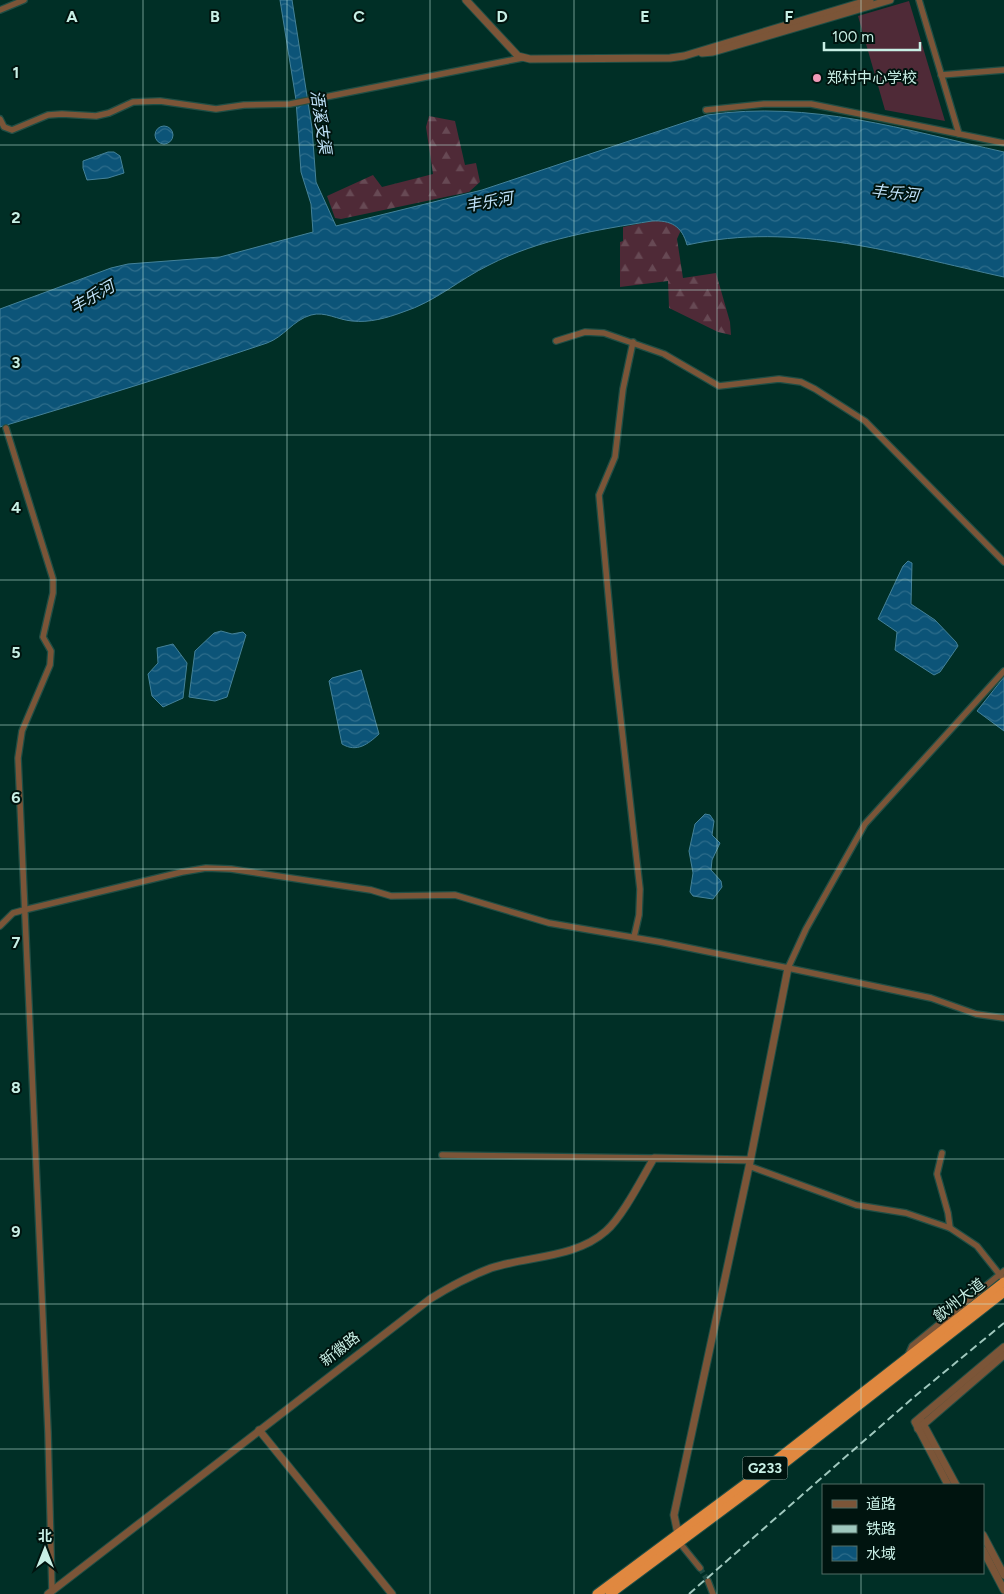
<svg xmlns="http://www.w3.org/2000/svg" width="1004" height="1594" font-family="Figtree,'Noto Sans SC',sans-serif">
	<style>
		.forest { fill: url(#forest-firs) }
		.pitch { fill: #4f2a37 }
		.water { fill: url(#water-waves); stroke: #448299 }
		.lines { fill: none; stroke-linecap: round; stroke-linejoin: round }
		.minor-tunnel { stroke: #1e4c43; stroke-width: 5.5; stroke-dasharray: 5.5 3; stroke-linecap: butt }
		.minor-casing { stroke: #204e45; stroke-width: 8 }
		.tertiary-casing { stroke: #204e45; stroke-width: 9 }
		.trunk-casing { stroke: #204e45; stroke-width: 11 }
		.minor { stroke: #7b5538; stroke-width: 5.5 }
		.tertiary { stroke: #7b5538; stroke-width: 7 }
		.trunk { stroke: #e08840; stroke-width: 9 }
		.rail { stroke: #9fc8be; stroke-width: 2; stroke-dasharray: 8 4; stroke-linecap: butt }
		.grid { fill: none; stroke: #c8efe5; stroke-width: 1; stroke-opacity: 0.55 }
		.poi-dot { fill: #ef9ab8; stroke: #00140f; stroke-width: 2 }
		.labels { text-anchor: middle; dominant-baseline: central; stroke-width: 4; stroke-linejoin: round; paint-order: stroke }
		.shield { fill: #00140f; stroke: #8cada5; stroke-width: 1 }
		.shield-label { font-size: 14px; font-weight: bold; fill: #c8efe5 }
		.poi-label { font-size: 15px; fill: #c8efe5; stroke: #00140f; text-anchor: start }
		.street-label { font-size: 15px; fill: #c8efe5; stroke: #00140f }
		.water-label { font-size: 16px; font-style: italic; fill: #bfe1f8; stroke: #00140f }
		.grid-label { font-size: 16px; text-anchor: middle; font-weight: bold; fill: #c8efe5; stroke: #00140f; stroke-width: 4; stroke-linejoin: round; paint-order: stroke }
	</style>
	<defs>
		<pattern id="forest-firs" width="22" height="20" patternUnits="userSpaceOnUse" patternTransform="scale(1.25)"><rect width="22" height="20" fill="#4f2a37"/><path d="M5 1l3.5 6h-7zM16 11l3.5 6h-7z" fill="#674954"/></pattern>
		<pattern id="water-waves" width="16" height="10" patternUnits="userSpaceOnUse" patternTransform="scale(1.25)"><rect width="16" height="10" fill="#0c5478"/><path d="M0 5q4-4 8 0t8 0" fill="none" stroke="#2e6d8b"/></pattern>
	</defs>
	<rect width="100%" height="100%" fill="#002f26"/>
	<g class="forest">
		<polygon points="429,116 455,121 465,165 476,163 480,182 469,192 341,219 335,218 327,196 373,175 382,187 433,174 426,127"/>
		<polygon points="652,221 668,221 681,230 677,239 683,278 716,273 730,322 731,335 718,332 669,308 668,281 620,287 620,242 623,241 623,227"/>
	</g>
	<polygon class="pitch" points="909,1 945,121 885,110 858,16"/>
	<g class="water">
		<path d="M280,0h12l20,128 4,54 20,44 146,-36 225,-75c103,-15 198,15 297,37v125c-106,-23 -209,-56 -317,-32 -5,-19 -16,-25 -35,-24 -56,9 -112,18 -163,44 -29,14 -54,37 -86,47 -16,6 -34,11 -51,9 -14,-1 -27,-10 -41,-6 -18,5 -27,22 -44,28 -89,30 -177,57 -267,84v-118l111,-41 17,-4 92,-7 93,-25 -2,-28 -10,-32 -5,-72z"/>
		<circle cx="164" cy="135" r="9"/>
		<polygon points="108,152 114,152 120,156 124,173 108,178 87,180 83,168 83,161"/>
		<polygon points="908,561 912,563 911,604 935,620 956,642 958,646 940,672 934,675 895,650 897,632 878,619 903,566"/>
		<polygon points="221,631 232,634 243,632 246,635 227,697 215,701 189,697 195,651 214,633"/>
		<polygon points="173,644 187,663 183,698 163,707 152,696 148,674 158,663 157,648"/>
		<path d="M361,670l18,64c-11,10 -22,19 -37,10l-13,-63 3,-3z"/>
		<polygon points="1004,677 1004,731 977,711"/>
		<polygon points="705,814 710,815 714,821 712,835 720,843 712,860 711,870 721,881 722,887 713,899 693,896 690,892 693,873 689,851 695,824"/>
	</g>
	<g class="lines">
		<polyline class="minor-tunnel" points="700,1568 708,1581"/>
		<g class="minor-casing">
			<g id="minor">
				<polyline points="919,0 959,134"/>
				<polyline points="0,10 24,0"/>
				<polyline points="941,75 1004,70"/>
				<polyline points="706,110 764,104 811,104 1004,143"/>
				<polyline points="0,119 4,127 12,130 48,115 62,114 96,116 109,113 133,102 160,101 216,109 244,105 290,104 522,58"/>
				<polyline points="556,341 585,332 604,333 664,354 719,386 779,379 801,382 815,389 865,421 1004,562"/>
				<polyline points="633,342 623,389 615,457 599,495 615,668 640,889 639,915 634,937"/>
				<polyline points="6,428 53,579 53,593 43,637 51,651 50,665 22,731 18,758 48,1432 52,1591"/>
				<polyline points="0,926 13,913 24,910 182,872 206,868 231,869 371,890 391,896 455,895 549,923 660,942 788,968 931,998 976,1014 1004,1018"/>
				<polyline points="788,968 806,929 865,824 1004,671"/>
				<polyline points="942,1153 937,1174 948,1213 950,1228"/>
				<polyline points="442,1155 654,1158"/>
				<polyline points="749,1166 856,1205 906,1213 950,1228 977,1246 1004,1280"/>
				<polyline points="908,1355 912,1346 1004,1271"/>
				<polyline points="679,1542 700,1568"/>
				<polyline points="708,1581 713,1594"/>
			</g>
		</g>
		<g class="tertiary-casing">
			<g id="tertiary">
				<polyline points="466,0 518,56 530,59 670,58 684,56 870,0"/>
				<polyline points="702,53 713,52 890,0"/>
				<polyline points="922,1422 956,1485"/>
				<polyline points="918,1429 1004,1355"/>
				<polyline points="259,1430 392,1594"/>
				<polyline points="948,1485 915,1422 1004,1347"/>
				<polyline points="678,1534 674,1515 750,1162 788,968"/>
				<polyline points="983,1535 1004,1575"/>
				<polyline points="983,1550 1004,1590"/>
				<path d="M48,1594l382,-295c19,-12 40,-23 61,-31 37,-12 85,-10 115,-37 17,-15 36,-53 48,-73l96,2"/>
			</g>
		</g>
		<g class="trunk-casing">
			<g id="trunk">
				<polyline points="597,1594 749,1481 1004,1282"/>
				<polyline points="610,1594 754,1487 1004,1292"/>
			</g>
		</g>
		<use href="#minor" class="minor"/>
		<use href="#tertiary" class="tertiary"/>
		<use href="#trunk" class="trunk"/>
		<polyline class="rail" points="689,1594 914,1397 1004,1323"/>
	</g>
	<path class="grid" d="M143,0v1594M287,0v1594M430,0v1594M574,0v1594M717,0v1594M861,0v1485M0,145h1004M0,290h1004M0,435h1004M0,580h1004M0,725h1004M0,869h1004M0,1014h1004M0,1159h1004M0,1304h1004M0,1449h1004M861,1573v21"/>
	<circle class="poi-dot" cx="817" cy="78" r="5"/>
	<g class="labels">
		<rect class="shield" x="742.5" y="1456.5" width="45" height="23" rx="4"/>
		<g class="shield-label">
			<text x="765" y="1468">G233</text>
		</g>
		<g class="poi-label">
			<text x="827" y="78">郑村中心学校</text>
		</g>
		<g class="street-label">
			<text transform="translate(959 1300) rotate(-38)">歙州大道</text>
			<text transform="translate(340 1349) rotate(-38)">新徽路</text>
		</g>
		<g class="water-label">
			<text transform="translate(321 122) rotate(82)">浯溪支渠</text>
			<text transform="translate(895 193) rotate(6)">丰乐河</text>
			<text transform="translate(489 202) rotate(-10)">丰乐河</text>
			<text transform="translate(92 297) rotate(-30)">丰乐河</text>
		</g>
	</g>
	<g class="grid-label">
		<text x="72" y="22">A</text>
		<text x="215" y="22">B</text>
		<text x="359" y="22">C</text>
		<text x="502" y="22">D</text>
		<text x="645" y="22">E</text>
		<text x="789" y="22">F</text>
		<text x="16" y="78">1</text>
		<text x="16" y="223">2</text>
		<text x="16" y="368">3</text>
		<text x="16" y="513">4</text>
		<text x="16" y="658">5</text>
		<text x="16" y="803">6</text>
		<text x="16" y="948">7</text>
		<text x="16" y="1093">8</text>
		<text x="16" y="1237">9</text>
	</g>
	<rect x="822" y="1484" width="162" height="90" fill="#00140f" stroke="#506c65"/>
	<rect x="832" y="1500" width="25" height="8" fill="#7b5538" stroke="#506c65"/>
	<text x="866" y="1509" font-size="15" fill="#c8efe5">道路</text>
	<rect x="832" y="1525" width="25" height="8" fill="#9fc8be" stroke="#506c65"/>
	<text x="866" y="1534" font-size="15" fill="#c8efe5">铁路</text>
	<rect x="832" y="1546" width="25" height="15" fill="url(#water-waves)" stroke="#506c65"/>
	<text x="866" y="1559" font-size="15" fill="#c8efe5">水域</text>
	<g transform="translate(45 1549)" stroke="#00140f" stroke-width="4" paint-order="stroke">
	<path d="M0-4L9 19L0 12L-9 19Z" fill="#c8efe5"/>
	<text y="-8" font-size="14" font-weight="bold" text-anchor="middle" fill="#c8efe5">北</text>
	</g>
	<path d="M824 42v8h96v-8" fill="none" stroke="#c8efe5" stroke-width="2.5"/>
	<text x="832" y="42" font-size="15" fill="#c8efe5" stroke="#00140f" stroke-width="4" paint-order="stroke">100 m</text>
</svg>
